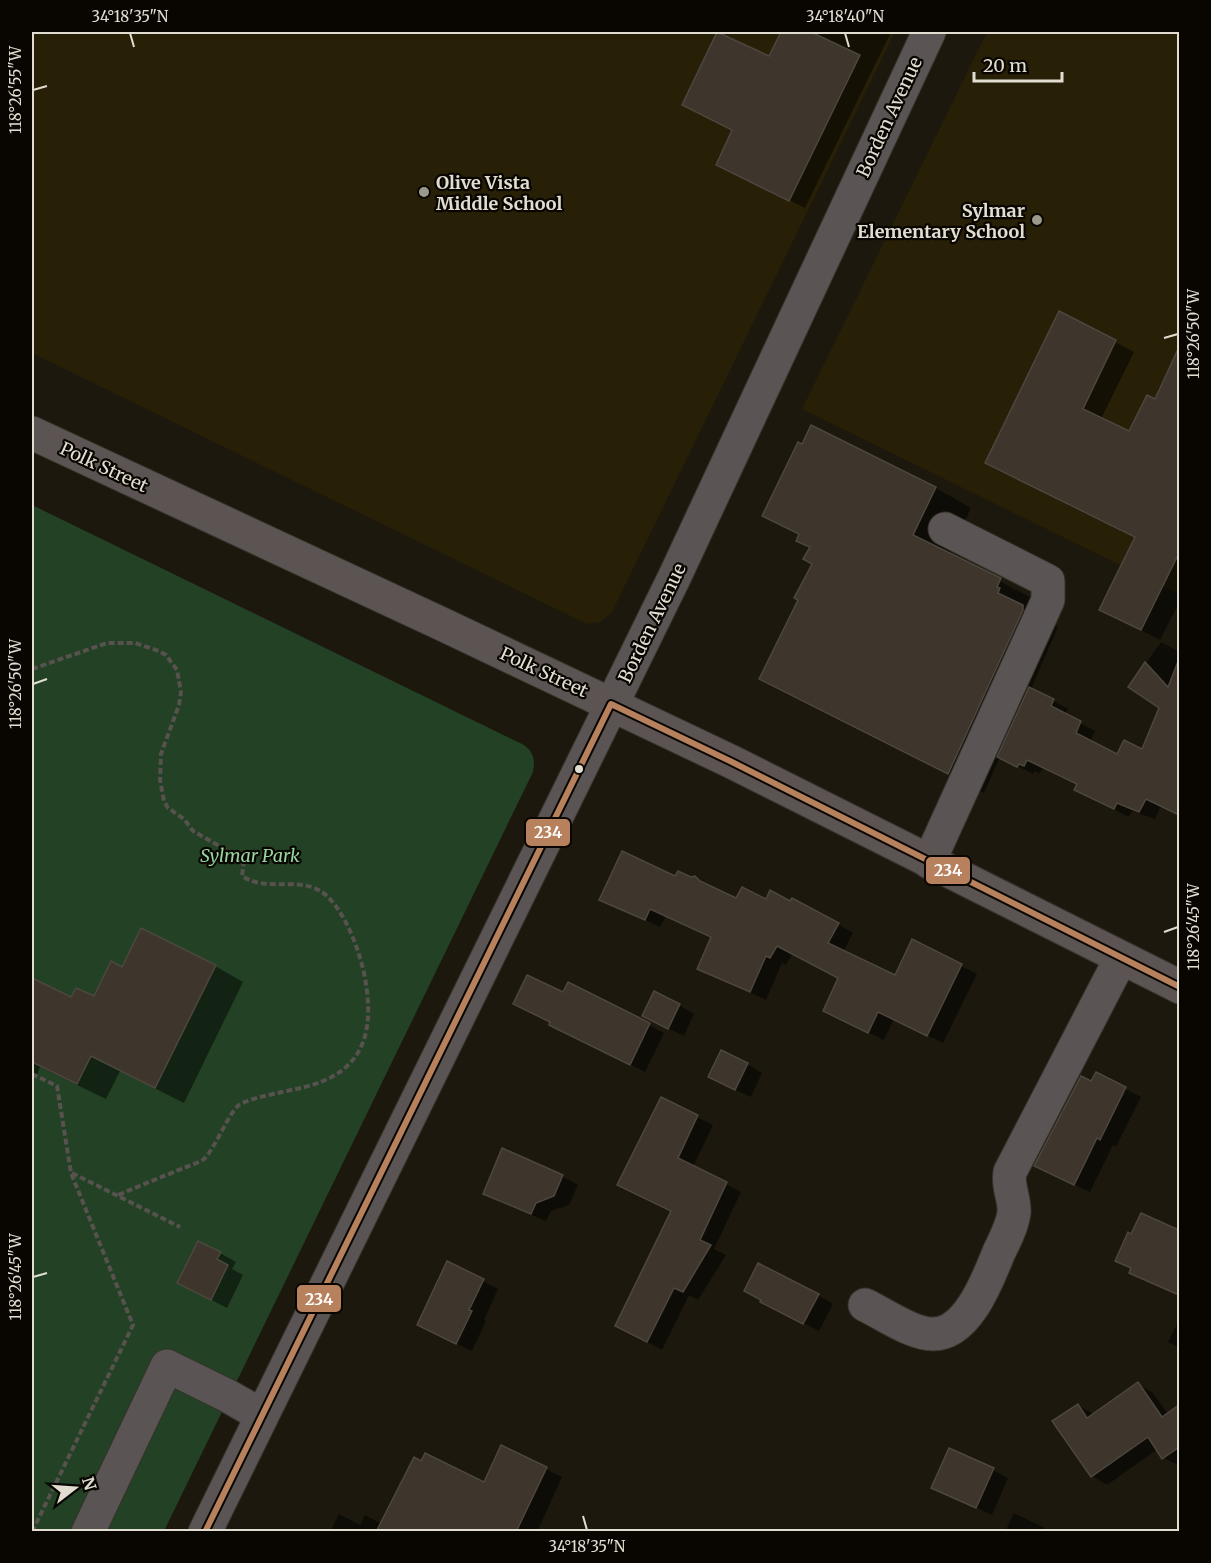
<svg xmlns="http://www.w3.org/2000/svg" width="1211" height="1563" font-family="Merriweather,serif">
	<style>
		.built { fill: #271f06 }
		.green { fill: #234125 }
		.shadow { fill: #0007 }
		.building { fill: #3e352d; stroke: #4c473f; stroke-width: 1.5 }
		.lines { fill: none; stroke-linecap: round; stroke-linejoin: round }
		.minor-casing { stroke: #36332a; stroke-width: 35 }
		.major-casing { stroke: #36332a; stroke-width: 35 }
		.path { stroke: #57524e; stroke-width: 4; stroke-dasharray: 6 3; stroke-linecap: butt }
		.minor { stroke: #5a5455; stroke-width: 33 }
		.major { stroke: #5c5453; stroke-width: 33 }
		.bus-1-casing { stroke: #090602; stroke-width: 10 }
		.bus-1 { stroke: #b6815c; stroke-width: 6 }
		.ticks { fill: none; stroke: #e1ddd1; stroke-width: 2 }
		.poi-dot { fill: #9c988c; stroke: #090602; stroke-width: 2 }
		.bus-dot { fill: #e1ddd1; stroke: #090602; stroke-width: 2 }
		.labels { text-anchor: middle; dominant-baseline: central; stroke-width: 4.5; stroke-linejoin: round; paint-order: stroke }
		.street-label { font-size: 18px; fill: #e1ddd1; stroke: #090602 }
		.poi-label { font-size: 18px; font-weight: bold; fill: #e1ddd1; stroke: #090602; text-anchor: start }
		.park-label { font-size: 18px; font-style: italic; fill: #98d69f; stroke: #090602 }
		.line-badge { stroke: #090602; stroke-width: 2 }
		.badge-label { font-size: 16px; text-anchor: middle; font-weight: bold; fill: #fff }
		.neatline { fill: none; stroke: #e1ddd1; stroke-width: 2 }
		.ticks-label { font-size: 15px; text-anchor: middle; fill: #e1ddd1 }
	</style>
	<rect width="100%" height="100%" fill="#1c180d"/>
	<g class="built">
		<polygon points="32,32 895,32 612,612 600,622 587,624 32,353"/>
		<polygon points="987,32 1179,32 1179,594 802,409"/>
	</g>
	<path class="green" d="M32,505l492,240c10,7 12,18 8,29l-368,757h-132z"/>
	<g class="shadow">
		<polygon points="782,32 891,32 805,208 733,173 769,58"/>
		<polygon points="1060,313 1134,352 1101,419 1129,433 1156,401 1172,366 1180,370 1180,601 1160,640 1101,609 1136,538 987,463"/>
		<polygon points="812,427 936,488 971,508 949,554 1035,600 1033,613 1058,627 1031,689 1068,709 1065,715 1095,731 1090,742 1117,756 1142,751 1161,707 1130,686 1161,642 1180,652 1180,815 1161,806 1155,819 1132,811 1129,817 1091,798 1078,785 1043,768 1039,774 1035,771 1033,774 1000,757 984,793 796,698 761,678 799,599 814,563 811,548 800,536 764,515"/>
		<polygon points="676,878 695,878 737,900 766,901 838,924 853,933 843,952 896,977 913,941 977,974 943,1043 894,1019 884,1040 840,1019 840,978 792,954 786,965 782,963 766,1000 714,977 699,969 712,938 666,916 660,927 601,899"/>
		<polygon points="215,966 243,982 184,1103 120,1071 106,1099 40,1067 37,1075 32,1072 32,979 72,999 94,998 123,969"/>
		<polygon points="569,984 664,1033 645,1072 566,1033 551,1023 515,1004 564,994"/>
		<polygon points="679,1005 694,1014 684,1036 659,1024"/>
		<polygon points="747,1064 762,1073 751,1097 725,1085"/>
		<polygon points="1096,1074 1141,1097 1116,1147 1113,1145 1090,1192 1052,1174"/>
		<polygon points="661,1099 713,1125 693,1167 741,1192 714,1249 726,1255 698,1300 689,1295 662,1350 617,1326 672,1211"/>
		<polygon points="562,1176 578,1185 569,1205 551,1211 546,1221 500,1202 485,1193"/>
		<polygon points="1142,1215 1180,1232 1180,1296 1146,1281 1131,1272 1133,1269 1117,1260 1132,1236"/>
		<polygon points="220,1253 236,1262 232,1269 243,1275 227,1308 179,1283"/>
		<polygon points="483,1281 498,1289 484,1320 486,1321 472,1351 434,1333"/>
		<polygon points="818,1295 833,1304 819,1331 777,1310"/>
		<polygon points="1180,1318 1180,1348 1168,1342"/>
		<polygon points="1138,1384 1153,1393 1168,1414 1175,1410 1180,1412 1180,1466 1163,1458 1158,1449 1107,1485 1092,1476 1078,1405 1093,1414"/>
		<polygon points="502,1447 562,1477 537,1532 330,1532 339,1514 360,1525 365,1515 382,1524 484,1484"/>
		<polygon points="993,1470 1008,1478 992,1515 933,1487"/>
		<polygon points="1014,1513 1045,1528 1050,1532 1005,1532"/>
	</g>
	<g class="building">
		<polygon points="717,32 769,56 781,32 811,32 860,55 789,201 716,165 732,130 682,105"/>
		<polygon points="1059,311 1116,340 1083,409 1129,431 1147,395 1155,399 1179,347 1179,553 1141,630 1099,610 1135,537 985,463"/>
		<polygon points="811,425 936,487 913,535 1001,578 997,587 1000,588 998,593 1023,605 1023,610 948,774 759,679 798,600 794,598 812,564 803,559 810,547 796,541 799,534 762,516 798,442 802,444"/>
		<polygon points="1179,659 1179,815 1146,799 1139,812 1117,803 1114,809 1074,790 1077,784 1027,760 1024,766 1019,764 1017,767 997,757 1029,687 1054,699 1051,706 1081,721 1076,733 1117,754 1124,740 1142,749 1159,708 1128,687 1145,662 1168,687"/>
		<polygon points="622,851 675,876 678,871 691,877 695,876 700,881 736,898 742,887 766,899 770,890 790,901 792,898 839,923 828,943 895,975 912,939 962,964 927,1036 878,1012 868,1033 823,1011 838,978 777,946 770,958 766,956 750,992 697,969 711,937 650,909 645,920 599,900"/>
		<polygon points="141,928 216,965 155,1088 91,1056 77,1084 32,1062 32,978 71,997 76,988 94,996 111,961 122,967"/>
		<polygon points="527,975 563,992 568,982 650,1023 630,1065 549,1025 550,1022 513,1004"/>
		<polygon points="654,991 680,1004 668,1029 642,1016"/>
		<polygon points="721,1050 748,1063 735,1090 708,1077"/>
		<polygon points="1096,1072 1126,1087 1100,1140 1097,1138 1074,1185 1034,1166 1081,1076 1091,1081"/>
		<polygon points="661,1097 698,1115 678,1158 727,1182 700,1240 711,1245 683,1292 674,1288 647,1342 615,1326 671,1211 617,1185"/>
		<polygon points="502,1148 563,1175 554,1196 536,1203 531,1214 483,1194"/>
		<polygon points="1141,1213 1179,1230 1179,1295 1129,1273 1131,1268 1115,1261 1128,1232 1131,1234"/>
		<polygon points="198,1241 221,1252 217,1259 228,1265 211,1300 177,1283"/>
		<polygon points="447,1261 484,1279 469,1310 472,1311 456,1344 417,1325"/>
		<polygon points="758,1263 819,1294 803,1324 760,1302 761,1300 744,1291"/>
		<polygon points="1138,1382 1162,1417 1179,1405 1179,1447 1162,1459 1148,1437 1091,1477 1052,1421 1078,1404 1087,1418"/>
		<polygon points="501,1445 547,1467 516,1532 376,1532 414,1457 421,1461 425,1453 484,1482"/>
		<polygon points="949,1448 994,1468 976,1508 931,1488"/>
	</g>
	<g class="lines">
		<g class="minor-casing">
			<g id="minor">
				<polyline points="929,862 1048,600 1048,581 945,529"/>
				<path d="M865,1305c19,9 47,29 68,29 35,0 55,-55 66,-82 6,-12 13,-26 15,-39 1,-15 -7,-26 -4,-41l111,-214"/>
				<polyline points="88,1532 167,1366 228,1396 261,1415"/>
				<polyline points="205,1532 674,578 929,32"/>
			</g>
		</g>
		<g class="major-casing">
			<polyline id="major" points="32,433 444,625 732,762 1180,987"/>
		</g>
		<g class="path">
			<path d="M32,669l75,-26h28l24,8 7,4 11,15 4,22 -2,13 -18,49 -1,26 4,21 4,7 16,11 9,12 51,29 -2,16c27,18 62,-3 86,21 20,20 34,60 38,87 9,58 -9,93 -70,105 -13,3 -47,9 -57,16 -11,9 -23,42 -35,54 -5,4 -14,6 -20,9 -23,9 -45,18 -68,28"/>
			<polyline points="32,1074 57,1086 71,1173 133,1325 32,1532"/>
			<polyline points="72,1173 180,1227"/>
		</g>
		<use href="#minor" class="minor"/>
		<use href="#major" class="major"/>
		<g class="bus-1-casing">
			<polyline id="bus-1" points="205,1532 611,704 732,762 1180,987"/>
		</g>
		<use href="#bus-1" class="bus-1"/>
	</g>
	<path class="ticks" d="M130,33l4,14M845,33l4,14M33,90l14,-4M1164,338l14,-4M33,684l14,-5M1164,932l14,-5M33,1277l14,-4M583,1516l4,14"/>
	<g class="poi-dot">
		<circle cx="424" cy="192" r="6"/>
		<circle cx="1037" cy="220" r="6"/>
	</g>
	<circle class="bus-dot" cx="579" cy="769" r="5"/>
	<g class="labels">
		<g class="street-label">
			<text transform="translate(889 117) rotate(-65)">Borden Avenue</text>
			<text transform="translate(104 467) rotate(25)">Polk Street</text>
			<text transform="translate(652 623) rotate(-64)">Borden Avenue</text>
			<text transform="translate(544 672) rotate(25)">Polk Street</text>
		</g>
		<g class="poi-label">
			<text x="436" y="182">Olive Vista<tspan x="436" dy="21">Middle School</tspan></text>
			<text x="1025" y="210" text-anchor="end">Sylmar<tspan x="1025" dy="21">Elementary School</tspan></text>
		</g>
		<g class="park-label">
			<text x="250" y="855">Sylmar Park</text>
		</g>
	</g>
	<g class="line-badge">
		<rect x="525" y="818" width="46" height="29" rx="6" fill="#b6815c"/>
		<rect x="925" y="856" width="46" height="29" rx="6" fill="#b6815c"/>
		<rect x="296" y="1284" width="46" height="29" rx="6" fill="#b6815c"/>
	</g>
	<g class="badge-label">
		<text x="548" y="838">234</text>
		<text x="948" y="876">234</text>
		<text x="319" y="1305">234</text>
	</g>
	<rect width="1211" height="1563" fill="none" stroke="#090602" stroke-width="66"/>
	<g transform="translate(75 1488) rotate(73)" stroke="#090602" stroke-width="4.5" paint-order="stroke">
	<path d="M0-4.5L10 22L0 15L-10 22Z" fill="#e1ddd1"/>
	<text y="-9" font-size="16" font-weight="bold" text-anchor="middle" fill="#e1ddd1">N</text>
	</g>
	<path d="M974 72v9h88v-9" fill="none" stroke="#e1ddd1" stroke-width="3"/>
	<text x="983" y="72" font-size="18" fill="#e1ddd1" stroke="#090602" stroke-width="4.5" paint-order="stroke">20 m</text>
	<rect x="33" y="33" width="1145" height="1497" class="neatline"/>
	<g class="ticks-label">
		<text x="130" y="22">34°18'35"N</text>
		<text x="845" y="22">34°18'40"N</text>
		<text transform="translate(16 90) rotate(-90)" y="5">118°26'55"W</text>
		<text transform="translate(1194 334) rotate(-90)" y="5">118°26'50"W</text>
		<text transform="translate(16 684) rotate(-90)" y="5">118°26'50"W</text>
		<text transform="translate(1194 927) rotate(-90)" y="5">118°26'45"W</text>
		<text transform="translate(16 1277) rotate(-90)" y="5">118°26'45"W</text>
		<text x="587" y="1552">34°18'35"N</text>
	</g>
</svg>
